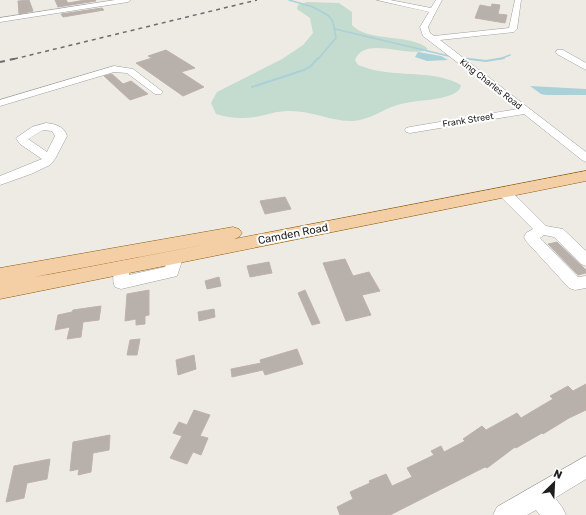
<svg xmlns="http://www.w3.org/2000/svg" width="586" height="515" font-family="Rubik,sans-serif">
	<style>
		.wetland { fill: #c4dbcf }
		.water { fill: #aad0d8 }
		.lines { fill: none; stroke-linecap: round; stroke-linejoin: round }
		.stream-far1 { stroke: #aad0d8; stroke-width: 1.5 }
		.stream { stroke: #aad0d8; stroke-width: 2 }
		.building { fill: #b8b0ab; stroke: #bfb2a9 }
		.minor-casing { stroke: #9f9f9f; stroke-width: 1 }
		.major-casing { stroke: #8c5c0d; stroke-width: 1 }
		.minor { fill: #fff; fill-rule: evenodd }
		.major { fill: #f4cea5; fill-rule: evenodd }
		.rail-far1 { stroke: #6c6c6c; stroke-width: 1.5; stroke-dasharray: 4 4; stroke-linecap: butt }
		.rail { stroke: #6c6c6c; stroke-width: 2; stroke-dasharray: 5 5; stroke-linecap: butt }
		.labels { text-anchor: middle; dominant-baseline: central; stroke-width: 4; stroke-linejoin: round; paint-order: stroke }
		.far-street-label { font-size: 9px; fill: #1e1e1e; stroke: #fff }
		.street-label { font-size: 11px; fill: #1e1e1e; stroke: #fff }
	</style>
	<rect width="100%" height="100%" fill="#eeebe5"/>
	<path class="wetland" d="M307,2l32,1 13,9v13c16,18 60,8 76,24 -17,11 -63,-15 -73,11l3,5c7,2 14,5 21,6 27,5 57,0 82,14 -1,13 -33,15 -43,16 -7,1 -15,2 -21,4 -15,5 -26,14 -43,16 -22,1 -43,-11 -66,-10 -11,0 -22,4 -33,6 -13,2 -27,1 -39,-3l-5,-11 6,-11 65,-33 21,-14 10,-12 -3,-15 -13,-9 1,-4z"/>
	<g class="water">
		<polygon points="418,52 441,56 448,60 427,61 415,57"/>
		<polygon points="530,86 586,89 586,95 546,95 541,94"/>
	</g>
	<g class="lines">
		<g class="stream-far1">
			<polyline points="289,0 313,7 329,16 333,22 336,38 318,59"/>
			<polyline points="335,29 453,57"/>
			<polyline points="461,58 465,59"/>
			<polyline points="500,59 510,55"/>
		</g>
		<g class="stream">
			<polyline points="461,58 486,61 504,58"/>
			<polyline points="252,87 304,70 311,66 318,58"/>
		</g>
	</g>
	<g class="building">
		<polygon points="29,0 33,11 19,14 18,1"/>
		<polygon points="55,0 66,0 68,3 85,0 95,0 96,1 58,7"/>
		<polygon points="492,4 500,5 498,14 507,15 505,23 475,18 480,5 491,7"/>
		<polygon points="102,8 104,10 63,17 61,14"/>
		<polygon points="166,50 195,68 181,72 204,87 183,96 136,63 152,58 148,56"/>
		<polygon points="112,74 123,84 131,81 148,94 130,100 104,76"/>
		<polygon points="285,197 291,209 265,214 260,201"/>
		<polygon points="557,242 586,270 586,273 578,275 548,244"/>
		<polygon points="345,259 353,276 369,272 380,291 362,295 371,315 346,321 323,263"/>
		<polygon points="269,262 272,273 250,277 247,266"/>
		<polygon points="219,277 221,286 207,289 205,281"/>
		<polygon points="149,290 149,315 145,316 145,324 136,325 136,319 125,321 127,294"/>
		<polygon points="305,290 320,323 312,325 298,293"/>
		<polygon points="101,306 99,320 83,322 81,337 67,339 70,327 55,330 58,315 72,312 73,310"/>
		<polygon points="214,309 215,317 199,321 198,312"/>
		<polygon points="140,339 137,355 127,355 130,340"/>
		<polygon points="297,349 303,364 265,375 263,370 232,377 231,369 261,363 260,360"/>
		<polygon points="194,355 196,369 178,375 176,360"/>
		<polygon points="586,384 586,410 569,418 543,434 542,433 516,448 515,447 487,468 485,467 390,515 340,515 337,507 353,499 350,492 370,483 369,481 386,474 392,486 412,477 407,468 434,455 431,451 441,446 444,452 465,441 463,439 482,426 486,430 517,413 521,418 553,399 550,396 568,386 573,391"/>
		<polygon points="194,410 210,415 200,436 208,438 201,455 193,452 187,464 170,458 182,436 173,433 179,422 187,425"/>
		<polygon points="110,435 109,450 93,453 91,472 78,475 79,469 70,471 73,442"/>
		<polygon points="50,459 47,479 27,483 24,498 6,502 14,466"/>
	</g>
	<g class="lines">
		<g class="minor-casing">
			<g id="minor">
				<polygon points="115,0 131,0 128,2 0,22 0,18"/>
				<polygon points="377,0 390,0 431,8 436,0 442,0 428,27 430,33 434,36 509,28 515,0 521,0 517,29 514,32 440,40 586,152 586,162 582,160 524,114 410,133 406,132 405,130 406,128 410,127 518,109 423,36 420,27 429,12"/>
				<polygon points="557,50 563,50 586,63 586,70 557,54 556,52"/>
				<polygon points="114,66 133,69 163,92 161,94 155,94 127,73 114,72 0,106 0,100"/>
				<path d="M46,123c9,1 18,3 21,13l-12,23 -5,6 -19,9 -31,11v-9l42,-17 -22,-15 -4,-6 16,-11zM43,130l9,1 3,5 -8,16 -19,-13z"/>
				<polygon points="504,188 509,189 546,226 563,229 586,251 586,266 581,264 554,237 544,235 540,238 578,277 586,276 586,288 575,290 569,288 526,241 524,237 526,233 533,229 499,195 498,192 499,189"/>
				<path d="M175,252l5,2 3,4 -6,18 -56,13 -6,-2c-3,-6 -2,-16 2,-23l5,-2 5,2 3,4 -1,7 36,-8 5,-13z"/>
				<polygon points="586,456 586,479 555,498 562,507 566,515 540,515 536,510 527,515 493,515 497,507"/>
			</g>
		</g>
		<g class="major-casing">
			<path id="major" d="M586,171v10l-586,118v-31l233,-41 6,2 3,4 -3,4 -5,2zM213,243l-161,31 -18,3z"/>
		</g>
		<use href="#minor" class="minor"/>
		<use href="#major" class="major"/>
		<polyline class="rail-far1" points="14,59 257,0"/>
		<polyline class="rail" points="0,62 18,58"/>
	</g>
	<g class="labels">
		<g class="far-street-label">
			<text transform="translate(491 84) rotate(38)">King Charles Road</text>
			<text transform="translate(468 120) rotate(-9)">Frank Street</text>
		</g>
		<g class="street-label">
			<text transform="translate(293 234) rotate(-11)">Camden Road</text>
		</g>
	</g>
	<g transform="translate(554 483) rotate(24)" stroke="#ffffff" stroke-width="3" paint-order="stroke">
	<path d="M0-3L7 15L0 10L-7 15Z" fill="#1e1e1e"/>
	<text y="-6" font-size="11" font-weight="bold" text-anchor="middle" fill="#1e1e1e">N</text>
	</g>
</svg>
